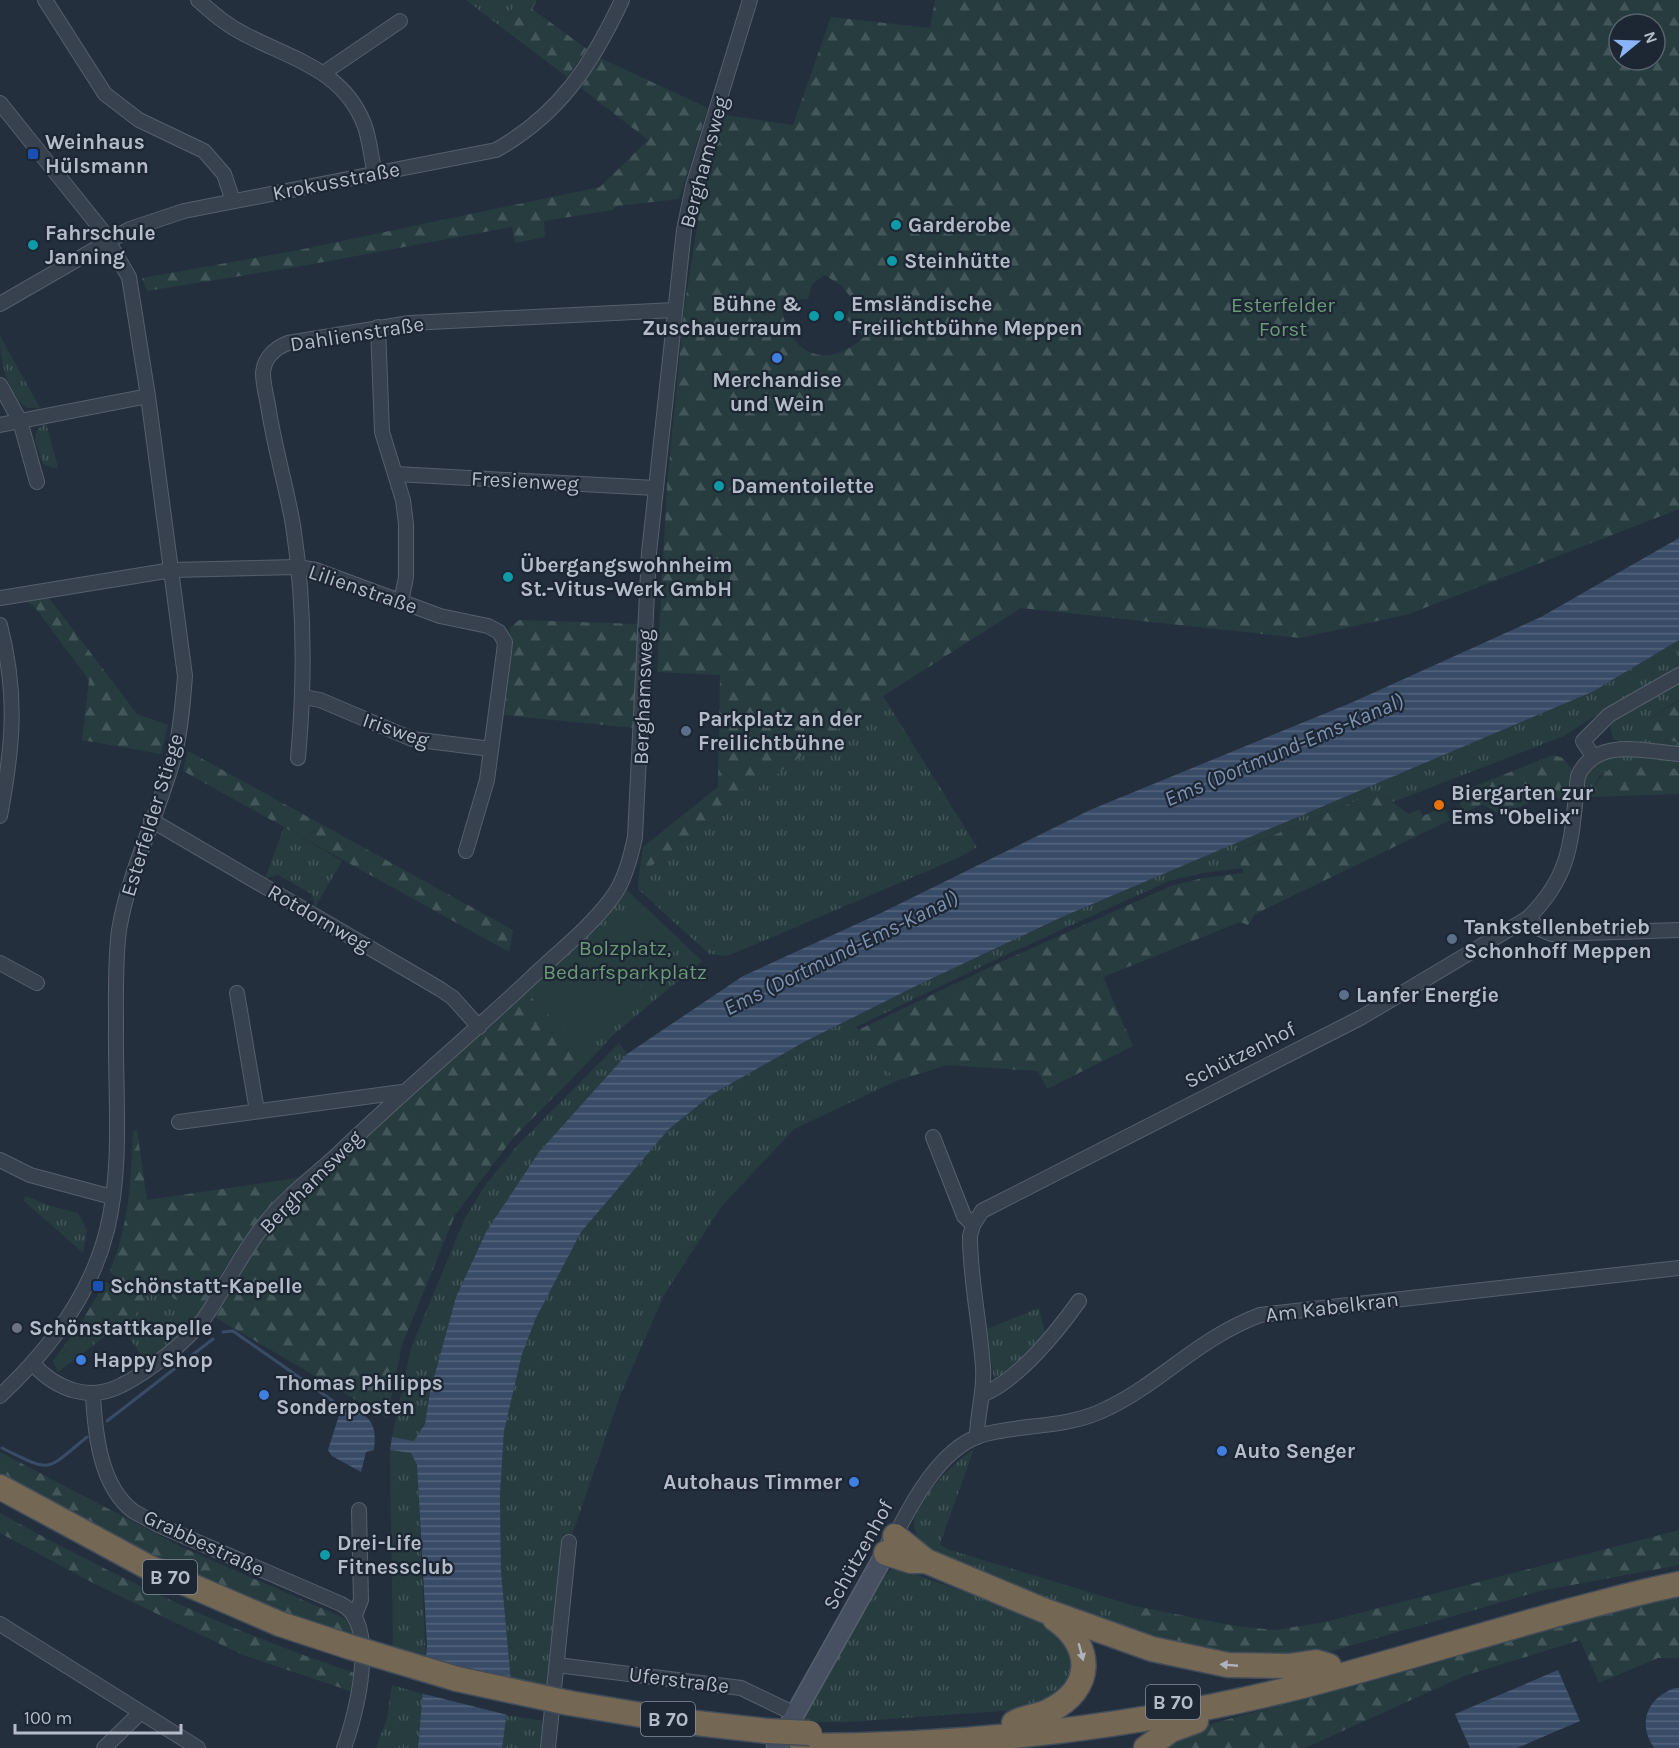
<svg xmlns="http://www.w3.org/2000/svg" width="1679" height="1748" font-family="Karla,sans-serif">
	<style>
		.grass { fill: url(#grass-tufts) }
		.forest { fill: url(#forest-firs); fill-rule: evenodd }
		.pitch { fill: #263c3f }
		.water { fill: url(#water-rules) }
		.pier { fill: #242f3e }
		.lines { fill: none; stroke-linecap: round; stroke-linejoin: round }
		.stream { stroke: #394c67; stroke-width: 3 }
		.street-casing { stroke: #565f6c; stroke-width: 16 }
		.secondary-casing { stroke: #565f6c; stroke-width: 21 }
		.highway-casing { stroke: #434c59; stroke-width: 27 }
		.street { stroke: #38414e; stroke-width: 14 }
		.secondary { stroke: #465061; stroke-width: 18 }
		.highway { stroke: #746855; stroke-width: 24 }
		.highway-bridge-casing { stroke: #434c59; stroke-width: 27; stroke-linecap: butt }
		.highway-bridge { stroke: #746855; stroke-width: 24 }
		.oneway { fill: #aeb4bd }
		.transit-dot { fill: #1a4fb4; stroke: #1d2633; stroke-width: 2 }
		.culture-dot { fill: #0f9aa8; stroke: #1d2633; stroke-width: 2 }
		.shop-dot { fill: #3f7fe0; stroke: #1d2633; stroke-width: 2 }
		.service-dot { fill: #5c6f8a; stroke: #1d2633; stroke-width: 2 }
		.food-dot { fill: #e8710a; stroke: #1d2633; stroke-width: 2 }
		.worship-dot { fill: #6b7280; stroke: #1d2633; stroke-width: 2 }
		.labels { text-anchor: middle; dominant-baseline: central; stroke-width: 4.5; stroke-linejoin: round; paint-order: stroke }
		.shield { fill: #1d2633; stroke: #878f9c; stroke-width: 1.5 }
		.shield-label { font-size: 20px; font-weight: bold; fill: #b4bcc9 }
		.poi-label { font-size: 21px; font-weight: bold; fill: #b4bcc9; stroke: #1d2633; text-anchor: start }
		.street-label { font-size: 21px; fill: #b4bcc9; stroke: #1d2633 }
		.park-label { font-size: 21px; fill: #6b9a76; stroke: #1d2633 }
		.water-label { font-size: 22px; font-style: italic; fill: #7c92b1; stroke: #1d2633 }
	</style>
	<defs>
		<pattern id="grass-tufts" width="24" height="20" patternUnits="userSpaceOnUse" patternTransform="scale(1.5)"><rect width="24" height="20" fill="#263c3f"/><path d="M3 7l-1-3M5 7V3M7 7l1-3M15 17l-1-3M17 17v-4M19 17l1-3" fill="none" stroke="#435659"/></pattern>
		<pattern id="forest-firs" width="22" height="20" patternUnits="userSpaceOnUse" patternTransform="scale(1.5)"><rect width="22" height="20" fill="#263c3f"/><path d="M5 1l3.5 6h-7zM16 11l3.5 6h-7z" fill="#435659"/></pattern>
		<pattern id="water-rules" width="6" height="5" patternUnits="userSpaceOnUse" patternTransform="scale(1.5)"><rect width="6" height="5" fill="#394c67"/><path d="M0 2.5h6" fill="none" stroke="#53647b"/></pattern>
	</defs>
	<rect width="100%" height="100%" fill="#242f3e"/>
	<g class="grass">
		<polygon points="466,0 518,0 501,27"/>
		<path d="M0,336l40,72h-13c-21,-15 -27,-49 -27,-72z"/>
		<polygon points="46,423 58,467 53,468 43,464 35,441 37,430"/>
		<polygon points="1679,640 1679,674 1592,718 1564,736 1393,802 1378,792 1236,850 1243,868 1203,873 1169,881 999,958 856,1027 896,1081 794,1129 721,1207 664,1295 620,1396 572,1535 563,1534 548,1692 511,1682 501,1571 500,1495 504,1431 522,1354 536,1318 581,1232 668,1130 711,1095 804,1042 916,986 1062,917 1592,692"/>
		<polygon points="1679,679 1679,700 1639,725 1645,738 1679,742 1679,750 1625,744 1613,739 1610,727 1612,721"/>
		<polygon points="883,696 977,847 960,857 742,950 727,956 709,954 638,889 639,875"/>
		<path d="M1629,755l50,4v10l-52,-6 -28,13 -10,21 -8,-1c5,-33 16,-38 48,-41z"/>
		<polygon points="284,827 342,861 315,907 312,894 278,875 265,878"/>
		<polygon points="626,889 702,961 613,1035 592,1058 525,991"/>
		<polygon points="619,1043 627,1054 539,1152 486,1232 456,1297 430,1392 425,1424 420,1436 414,1441 392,1437 411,1348 465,1218 486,1184 518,1145"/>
		<polygon points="26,1196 50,1206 78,1213 87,1230 83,1253 23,1200"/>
		<polygon points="165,1287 173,1298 199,1313 182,1333 146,1362 120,1325 149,1303 142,1293"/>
		<polygon points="1039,1308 1045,1333 1000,1381 994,1381 987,1329"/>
		<polygon points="81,1323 95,1344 58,1372 53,1361"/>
		<path d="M974,1449l-34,95 7,5 188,57 1,15 7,13 -117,-40 -104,-48c-3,-7 -8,-14 -8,-22 -1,-21 42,-64 60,-75z"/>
		<polygon points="390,1450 411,1453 417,1465 426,1661 393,1652"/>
		<polygon points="897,1568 1029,1615 1058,1628 1077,1664 1069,1689 1029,1709 848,1722 801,1722 876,1586 890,1570"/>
		<polygon points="392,1685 423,1694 418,1748 376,1748 387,1718"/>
		<polygon points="505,1715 545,1721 541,1748 502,1748"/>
	</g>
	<g class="forest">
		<polygon points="518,0 537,0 532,9 587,49 567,77 501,27"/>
		<path d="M935,0h744v509l-270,105 -109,24 -279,-30 -138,88 -244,179 4,-28 75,-60 2,-112 -63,-3 10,-186 17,-176 19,-123 22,-72 68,10 38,-108 99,11zM1619,24h36v36h-36zM825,275l18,12 11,15 -9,16 19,19c-40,37 -80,14 -83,-37l27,-1 4,-15z"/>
		<polygon points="600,58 708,108 679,199 617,206 613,210 544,221 545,237 515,243 512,227 302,266 147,291 142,278 299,250 600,187 648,140 581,88"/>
		<polygon points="43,590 137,714 168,725 161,754 82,740 89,680 34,606 14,595"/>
		<polygon points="519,620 638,624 635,728 504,715 513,643 509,629"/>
		<polygon points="1679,701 1679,742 1645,738 1639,725"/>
		<polygon points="188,751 513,930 509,952 183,771"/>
		<polygon points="1553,755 1563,758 1574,772 1567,801 1547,795 1501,815 1482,804 1464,813 1455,794"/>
		<path d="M1627,763l52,6v25l-90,3c10,-20 16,-29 38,-34z"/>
		<polygon points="1378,792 1409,814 1419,809 1423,816 1443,807 1450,820 1255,914 1248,925 1240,922 1103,977 1133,1046 1047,1089 1038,1071 947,1065 896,1081 858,1030 1001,962 1171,886 1203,878 1244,873 1235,851"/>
		<polygon points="525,991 592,1058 513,1138 455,1215 402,1345 387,1418 211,1315 272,1224"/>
		<path d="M137,1130l10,70 157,-23 -42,40 -38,52 -25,44 -26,-15 -10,-17 -21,5 -25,-6 1,-3 -9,-4c20,-46 22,-92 24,-142z"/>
		<polygon points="105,1282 142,1293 150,1303 95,1344 81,1323"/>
		<polygon points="0,1452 181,1547 344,1618 351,1624 356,1636 325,1630 149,1556 0,1476"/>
		<path d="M0,1513c114,64 231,119 355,160l-2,19 -110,-37 -144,-69 -99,-53z"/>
		<polygon points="1679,1530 1679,1565 1540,1591 1332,1651 1296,1658 1203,1655 1143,1634 1136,1620 1135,1606 1235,1626 1275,1630 1325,1622"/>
		<polygon points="1679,1594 1679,1658 1658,1658 1599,1683 1580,1640 1464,1676 1305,1748 1160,1748 1183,1734 1214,1723 1430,1665 1549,1625"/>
	</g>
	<polygon class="pitch" points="633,901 679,947 583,1043 537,997"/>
	<g class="water">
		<polygon points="1679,538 1679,640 1592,692 1062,917 916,986 804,1042 711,1095 668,1130 581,1232 536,1318 522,1354 504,1431 500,1495 501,1571 511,1682 502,1748 418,1748 427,1645 417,1465 411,1453 390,1450 392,1437 414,1441 425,1424 430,1392 456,1297 486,1232 539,1152 627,1054 743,976 881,913 1090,810 1353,702 1541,617"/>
		<path d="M346,1409c26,4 31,18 28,41l-8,2 -5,20 -29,-16 -4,-6 12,-38z"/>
		<polygon points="1558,1670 1580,1721 1517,1748 1470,1748 1455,1714"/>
		<path d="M1675,1688h4v60h-25c-17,-25 -7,-50 21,-60z"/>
	</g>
	<polygon class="pier" points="423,1661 514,1683 508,1715 420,1693"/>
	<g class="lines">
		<g class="stream">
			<polyline points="223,1332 233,1331 333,1401 343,1413"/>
			<polyline points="107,1421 213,1339"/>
			<path d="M2,1448c51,25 42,24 85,-11"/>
		</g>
		<g class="street-casing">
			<g id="street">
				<polyline points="45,0 105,94 139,120 204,151 224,174 233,201"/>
				<path d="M198,0c15,13 29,26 48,35 46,24 97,35 118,89 6,15 7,34 11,50"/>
				<polyline points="325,72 400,21"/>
				<path d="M0,103l101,126 28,48 19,119 37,280c-2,26 -4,52 -10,77 -16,61 -45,113 -56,177 -4,31 -3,64 -3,96 -1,67 7,139 -9,204 -16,65 -59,121 -107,166"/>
				<path d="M0,304l130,-75 54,-18 312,-61c64,-36 96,-86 126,-150"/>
				<polyline points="378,327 382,432 403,500 406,524 406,577 401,602"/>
				<polyline points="0,385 20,421 37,482"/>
				<polyline points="0,425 148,396"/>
				<polyline points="396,474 655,488"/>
				<polyline points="0,598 172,570 297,567 316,570 440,616 488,626 499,632 505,642 504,652 487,780 466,851"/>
				<path d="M0,625c18,70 13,122 0,191"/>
				<polyline points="304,697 320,700 412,739 491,749"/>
				<polyline points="1593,756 1583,741 1609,715 1679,675"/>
				<path d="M298,758c7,-78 7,-155 -5,-233 -7,-40 -19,-79 -25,-120 -2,-10 -5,-22 -5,-32 1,-15 12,-25 25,-30l122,-20 265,-13"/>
				<polyline points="151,820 440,989 453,998 479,1027"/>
				<polyline points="1528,918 1540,929 1552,934 1679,930"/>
				<polyline points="0,963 37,983"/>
				<polyline points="237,993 257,1111"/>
				<polyline points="179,1122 402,1092"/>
				<polyline points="933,1137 964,1216 973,1225"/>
				<polyline points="0,1160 30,1175 112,1197"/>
				<path d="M33,1364c24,26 57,38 89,21 26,-13 63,-42 81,-65 22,-31 38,-68 64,-99 19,-24 46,-44 69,-65 63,-61 130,-117 194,-177 28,-27 64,-54 86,-87 10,-16 15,-36 19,-55l14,-284 35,-323 9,-44 57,-186"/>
				<path d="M984,1394c35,-15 73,-62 95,-93"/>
				<path d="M93,1395c2,38 7,91 40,116 8,5 17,9 25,14l183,79c39,19 15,111 3,144"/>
				<path d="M977,1437c0,-24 8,-46 6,-70 -3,-44 -13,-87 -13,-131l3,-11 9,-14 380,-194 166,-99c46,-45 43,-82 50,-142 18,-39 66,-25 101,-22"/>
				<path d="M895,1536c17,-34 45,-86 84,-100 15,-5 32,-7 49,-9 28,-3 55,-6 80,-19 55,-27 91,-70 152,-93l419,-47"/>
				<polyline points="355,1615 361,1600 359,1510"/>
				<polyline points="0,1624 198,1748"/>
				<polyline points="557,1665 741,1688 795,1714"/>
				<polyline points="104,1748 140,1713"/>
				<polyline points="548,1748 569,1542"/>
			</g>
		</g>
		<g class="secondary-casing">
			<polyline id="secondary" points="776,1748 891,1543"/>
		</g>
		<g class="highway-casing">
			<g id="highway">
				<polyline points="0,1487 148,1567 280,1624 350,1647"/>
				<polyline points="895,1536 926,1561 1043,1610 1152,1649 1228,1665 1289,1666 1316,1662 1329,1666"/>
				<polyline points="886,1553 911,1561 924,1561"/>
				<polyline points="569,1703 678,1721 767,1731"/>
				<path d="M1014,1723c11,-7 24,-6 35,-12 45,-22 45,-65 6,-92"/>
				<path d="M802,1746c171,0 339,-19 504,-61 88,-23 175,-50 263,-74 36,-9 73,-20 110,-27"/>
				<polyline points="1146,1748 1171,1730 1196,1721"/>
			</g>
		</g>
		<use href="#street" class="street"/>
		<use href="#secondary" class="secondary"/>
		<use href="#highway" class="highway"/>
		<g class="highway-bridge-casing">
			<g id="highway-bridge">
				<polyline points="350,1647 457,1679 569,1703"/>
				<polyline points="767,1731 810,1733"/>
			</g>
		</g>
		<use href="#highway-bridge" class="highway-bridge"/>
	</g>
	<defs><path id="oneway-solid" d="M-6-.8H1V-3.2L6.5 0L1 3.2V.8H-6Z" transform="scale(1.5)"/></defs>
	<g class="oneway">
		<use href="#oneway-solid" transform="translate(1081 1652) rotate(75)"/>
		<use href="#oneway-solid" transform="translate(1229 1665) rotate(-175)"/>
	</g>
	<g class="transit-dot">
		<rect x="27" y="148" width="12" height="12" rx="3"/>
		<rect x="92" y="1280" width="12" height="12" rx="3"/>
	</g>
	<g class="culture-dot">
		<circle cx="896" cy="225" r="6"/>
		<circle cx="33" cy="245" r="6"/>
		<circle cx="892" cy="261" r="6"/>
		<circle cx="814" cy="316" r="6"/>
		<circle cx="839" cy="316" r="6"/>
		<circle cx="719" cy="486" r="6"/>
		<circle cx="508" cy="577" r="6"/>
		<circle cx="325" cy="1555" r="6"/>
	</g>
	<g class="shop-dot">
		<circle cx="777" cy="358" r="6"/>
		<circle cx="81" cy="1360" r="6"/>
		<circle cx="264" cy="1395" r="6"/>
		<circle cx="1222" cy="1451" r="6"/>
		<circle cx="854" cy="1482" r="6"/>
	</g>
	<g class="service-dot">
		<circle cx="686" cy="731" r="6"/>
		<circle cx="1452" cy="939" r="6"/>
		<circle cx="1344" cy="995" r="6"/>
	</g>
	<circle class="food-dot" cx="1439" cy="805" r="6"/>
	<circle class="worship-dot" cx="17" cy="1328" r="6"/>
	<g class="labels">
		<g class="shield">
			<rect x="143" y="1560" width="54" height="34" rx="4.5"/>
			<rect x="1146" y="1685" width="54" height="34" rx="4.5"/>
			<rect x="641" y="1702" width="54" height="34" rx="4.5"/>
		</g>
		<g class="shield-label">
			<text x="170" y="1577">B 70</text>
			<text x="1173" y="1702">B 70</text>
			<text x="668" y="1719">B 70</text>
		</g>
		<g class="poi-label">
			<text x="45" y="142">Weinhaus<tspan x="45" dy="24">Hülsmann</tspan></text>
			<text x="908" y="225">Garderobe</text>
			<text x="45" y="233">Fahrschule<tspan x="45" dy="24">Janning</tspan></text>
			<text x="904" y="261">Steinhütte</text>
			<text x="802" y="304" text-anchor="end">Bühne &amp;<tspan x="802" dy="24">Zuschauerraum</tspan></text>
			<text x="851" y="304">Emsländische<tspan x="851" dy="24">Freilichtbühne Meppen</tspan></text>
			<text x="777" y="380" text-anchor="middle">Merchandise<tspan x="777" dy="24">und Wein</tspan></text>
			<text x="731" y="486">Damentoilette</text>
			<text x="520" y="565">Übergangswohnheim<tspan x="520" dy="24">St.-Vitus-Werk GmbH</tspan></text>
			<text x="698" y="719">Parkplatz an der<tspan x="698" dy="24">Freilichtbühne</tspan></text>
			<text x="1451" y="793">Biergarten zur<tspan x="1451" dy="24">Ems "Obelix"</tspan></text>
			<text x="1464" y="927">Tankstellenbetrieb<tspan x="1464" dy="24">Schonhoff Meppen</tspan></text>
			<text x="1356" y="995">Lanfer Energie</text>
			<text x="110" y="1286">Schönstatt-Kapelle</text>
			<text x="29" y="1328">Schönstattkapelle</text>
			<text x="93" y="1360">Happy Shop</text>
			<text x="276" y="1383">Thomas Philipps<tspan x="276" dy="24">Sonderposten</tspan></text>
			<text x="1234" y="1451">Auto Senger</text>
			<text x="842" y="1482" text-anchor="end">Autohaus Timmer</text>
			<text x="337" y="1543">Drei-Life<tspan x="337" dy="24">Fitnessclub</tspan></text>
		</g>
		<g class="street-label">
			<text transform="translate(704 162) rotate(-75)">Berghamsweg</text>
			<text transform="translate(336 181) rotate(-11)">Krokusstraße</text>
			<text transform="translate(357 334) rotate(-9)">Dahlienstraße</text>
			<text transform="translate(525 481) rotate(3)">Fresienweg</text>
			<text transform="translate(363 589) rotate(19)">Lilienstraße</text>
			<text transform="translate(643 697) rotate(-88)">Berghamsweg</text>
			<text transform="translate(396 730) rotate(19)">Irisweg</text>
			<text transform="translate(152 815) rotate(-73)">Esterfelder Stiege</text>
			<text transform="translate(319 918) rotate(30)">Rotdornweg</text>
			<text transform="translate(1240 1055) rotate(-27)">Schützenhof</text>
			<text transform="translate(311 1182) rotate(-45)">Berghamsweg</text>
			<text transform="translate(1332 1307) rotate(-7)">Am Kabelkran</text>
			<text transform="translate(204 1543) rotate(25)">Grabbestraße</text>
			<text transform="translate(858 1555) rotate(-61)">Schützenhof</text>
			<text transform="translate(679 1680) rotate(7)">Uferstraße</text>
		</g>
		<g class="park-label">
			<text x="1283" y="305">Esterfelder<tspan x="1283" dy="24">Forst</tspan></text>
			<text x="625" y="948">Bolzplatz,<tspan x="625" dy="24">Bedarfsparkplatz</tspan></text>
		</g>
		<g class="water-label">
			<text transform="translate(1284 750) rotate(-23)">Ems (Dortmund-Ems-Kanal)</text>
			<text transform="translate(841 953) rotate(-26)">Ems (Dortmund-Ems-Kanal)</text>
		</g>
	</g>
	<g transform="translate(1637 42) rotate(71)"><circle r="28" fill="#1d2633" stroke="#59626f" stroke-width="1.5"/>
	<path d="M0-4.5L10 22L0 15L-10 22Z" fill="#8ab4f8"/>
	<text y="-9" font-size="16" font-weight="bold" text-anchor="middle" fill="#b4bcc9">N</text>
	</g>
	<path d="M15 1724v9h166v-9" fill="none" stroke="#b4bcc9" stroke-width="3"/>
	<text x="24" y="1724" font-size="18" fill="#b4bcc9" stroke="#1d2633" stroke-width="4.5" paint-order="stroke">100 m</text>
</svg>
